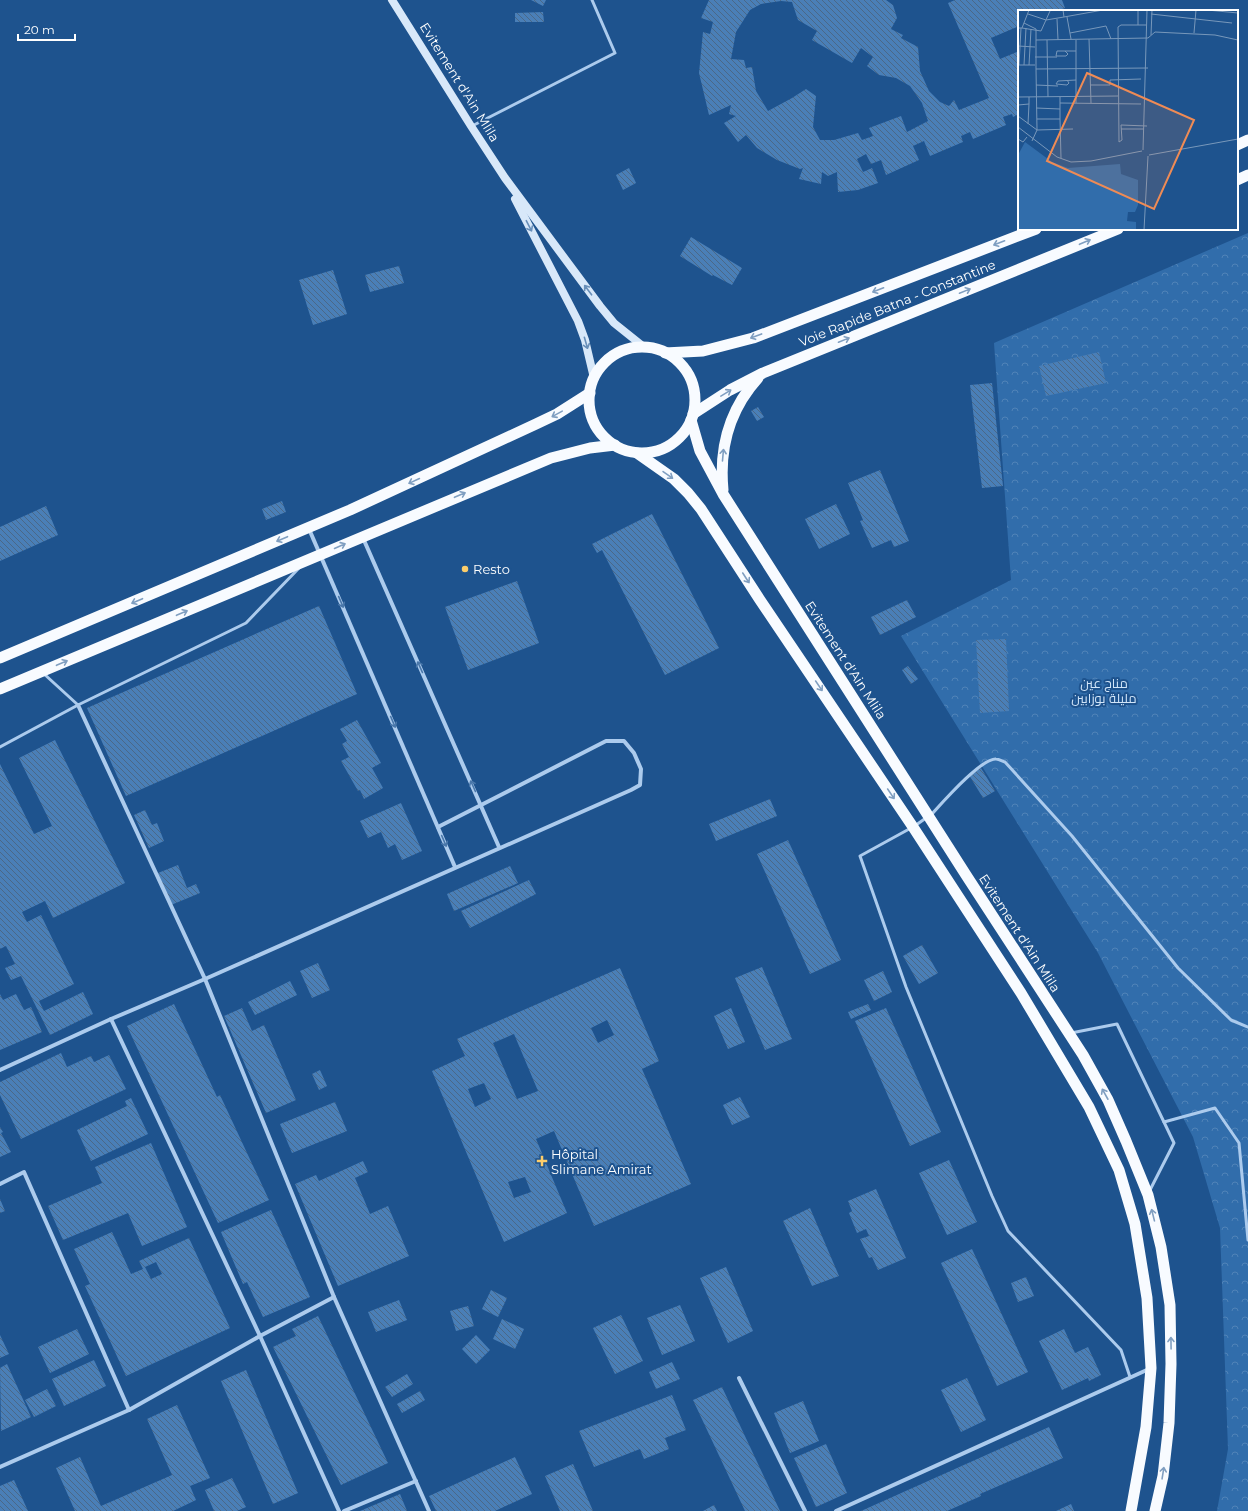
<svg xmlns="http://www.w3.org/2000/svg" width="1248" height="1511" font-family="Montserrat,Cairo,sans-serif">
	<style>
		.forest { fill: url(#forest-crowns) }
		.building { fill: url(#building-back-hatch); fill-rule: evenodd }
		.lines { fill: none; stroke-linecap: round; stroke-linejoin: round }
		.service { stroke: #accbed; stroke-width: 3 }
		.minor { stroke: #accbed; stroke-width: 4 }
		.secondary { stroke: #d8e8f9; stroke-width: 8 }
		.trunk { stroke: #f8fbff; stroke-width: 11 }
		.oneway { stroke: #688fb9 }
		.oneway2 { stroke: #809fc1 }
		.oneway3 { stroke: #4977aa }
		.poi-dot { fill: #fccd6b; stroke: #1e538e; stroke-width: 1.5 }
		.labels { text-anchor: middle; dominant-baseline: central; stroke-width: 4; stroke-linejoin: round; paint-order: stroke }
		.street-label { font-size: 13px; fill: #fff; stroke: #1e538e }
		.poi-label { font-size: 13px; fill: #fff; stroke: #1e538e; text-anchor: start }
		.park-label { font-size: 13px; fill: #d1e5f9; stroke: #1e538e }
		.inset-road { fill: none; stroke: #7898bb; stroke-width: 1 }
		.view { fill: #ef8b55; fill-opacity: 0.15; stroke: #ef8b55; stroke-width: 2 }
		.inset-edge { fill: none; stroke: #fff; stroke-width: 2 }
	</style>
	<defs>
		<pattern id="forest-crowns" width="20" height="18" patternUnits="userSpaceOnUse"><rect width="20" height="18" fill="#316dab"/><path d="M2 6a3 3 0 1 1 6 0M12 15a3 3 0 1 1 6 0" fill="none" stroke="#5083b8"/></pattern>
		<pattern id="building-back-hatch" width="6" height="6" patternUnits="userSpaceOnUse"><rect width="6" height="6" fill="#4a7fb7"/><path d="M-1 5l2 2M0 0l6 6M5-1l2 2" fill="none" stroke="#4b6887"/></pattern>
	</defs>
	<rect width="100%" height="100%" fill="#1e538e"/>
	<polygon class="forest" points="1248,233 1248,1511 1217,1511 1228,1449 1220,1228 1193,1137 1098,953 901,636 1011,580 994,343"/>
	<g class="building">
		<polygon points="531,0 546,0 543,6"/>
		<path d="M709,0h177l7,5 4,13 -6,11 12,6 -2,3 17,9 2,24 9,20 11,11 9,4 5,-6 5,10 30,-12 -41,-95 7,-3h107l3,8 -9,3h-37v15l-28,12 9,21 19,-8v42h-2l2,5v16l-6,3 -1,-3 -9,3 3,8 -33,14 -3,-7 -9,4 2,6 -33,14 -6,-15 -11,5 6,14 -33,15 -5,-15 -10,4 -5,-10 -9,5 6,13 9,-4 6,15 -20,7 -20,2 -1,-20 -9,4 -6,-4 -1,12 -22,-5 4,-11 -3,1 -23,-9 -20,-12 -11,-13 -8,7 -14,-19 12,-7 -7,-2 2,-9 -22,10 -10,-42 4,-41 7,2 3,-12 -12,-4zM781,1l11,1 6,18 19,11 -5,9 40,23 9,-15 12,9 -6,9 12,9 17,3 14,8 12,17 6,18 -21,11 -6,-16 -32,12 4,8 -11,4 -4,-7 -24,7h-14l-7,-13 3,-31 -10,-7 -14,9 -24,13 -12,-20 -4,-24 -6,1 -2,-8 -13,-1 5,-27 14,-22 11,-6z"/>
		<polygon points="543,12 544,22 515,22 515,13"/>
		<polygon points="629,168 636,183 623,190 616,175"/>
		<polygon points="691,237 742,268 732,285 713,275 712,276 680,256"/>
		<polygon points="399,266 404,283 370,292 365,275"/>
		<polygon points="333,270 347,314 313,325 299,280"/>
		<polygon points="1099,352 1106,383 1046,396 1039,366"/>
		<polygon points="992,383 1003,486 982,488 970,385"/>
		<polygon points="758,407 764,417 757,421 751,411"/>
		<polygon points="880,470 909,541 894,547 891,540 872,548 860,521 863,520 848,483"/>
		<polygon points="282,501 286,512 266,520 262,509"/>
		<polygon points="836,504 850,534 819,549 805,519"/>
		<polygon points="46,506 58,535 0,561 0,527"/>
		<polygon points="652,514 719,648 665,675 602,550 597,553 592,544"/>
		<polygon points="517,581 539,643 468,670 445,607"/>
		<polygon points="907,600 916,617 880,635 871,617"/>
		<polygon points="319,606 357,694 126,796 87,708"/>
		<polygon points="1006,639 1009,711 980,713 976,640"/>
		<polygon points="908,666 918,679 911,684 902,670"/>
		<polygon points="357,720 381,763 372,768 383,788 364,799 360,790 358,791 341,761 349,757 342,744 347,741 340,729"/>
		<polygon points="55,740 125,883 53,918 45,901 22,912 27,922 41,915 74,984 39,1001 44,1011 83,992 93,1014 50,1035 21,976 11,980 5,968 15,964 6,946 0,949 0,764 34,834 52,826 19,758"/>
		<polygon points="981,768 995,791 983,798 969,775"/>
		<polygon points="770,799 777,816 716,841 709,824"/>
		<polygon points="401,803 422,851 402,860 395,844 388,848 381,832 368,838 360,821"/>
		<polygon points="145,810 152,825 157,823 164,841 149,848 134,815"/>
		<polygon points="788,840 841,960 810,974 757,854"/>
		<polygon points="178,865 187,888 196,884 200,893 171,905 158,873"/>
		<polygon points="510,866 518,883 454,911 447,894"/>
		<polygon points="529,880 536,894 470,928 461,911"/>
		<polygon points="922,945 938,973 919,984 903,956"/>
		<polygon points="318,963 330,990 312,998 300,971"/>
		<polygon points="762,967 792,1039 765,1050 735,978"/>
		<path d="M620,968l39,93 -17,8 49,115 -97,42 -40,-95 -18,8 31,74 -63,29 -72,-171 33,-15 -8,-17zM607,1020l7,15 -16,8 -7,-15zM514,1034l24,57 -21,8 -24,-56zM484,1083l7,16 -16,8 -7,-18zM525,1177l6,15 -17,6 -6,-16z"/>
		<polygon points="883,971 892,992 874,1001 864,980"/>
		<polygon points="290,981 297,995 255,1015 248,1002"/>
		<polygon points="0,994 3,1000 16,994 24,1010 31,1007 42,1032 0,1050"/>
		<polygon points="174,1004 217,1097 220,1095 269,1200 218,1223 127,1026"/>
		<polygon points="868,1004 871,1010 851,1019 848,1012"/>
		<polygon points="242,1008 252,1031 264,1025 296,1100 266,1113 224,1016"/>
		<polygon points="731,1008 745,1042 728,1049 714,1016"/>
		<polygon points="886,1008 941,1132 910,1146 855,1021"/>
		<polygon points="61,1053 67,1067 91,1056 94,1062 109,1055 126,1089 21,1139 0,1095 0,1082"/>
		<polygon points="320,1070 327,1086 319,1090 312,1074"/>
		<polygon points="740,1097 750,1117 732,1125 723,1105"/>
		<polygon points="131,1098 148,1134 91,1161 77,1130 127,1106 125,1101"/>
		<polygon points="335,1102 347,1131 292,1153 280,1124"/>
		<polygon points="0,1127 3,1132 1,1133 11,1152 0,1157"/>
		<polygon points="151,1143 187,1227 142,1246 128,1213 63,1240 48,1206 102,1183 95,1167"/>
		<polygon points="949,1160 977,1222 947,1235 919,1173"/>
		<polygon points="363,1161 368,1172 355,1178 370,1214 388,1206 409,1256 338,1286 295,1184 316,1175 319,1181"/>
		<polygon points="876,1189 906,1258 878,1270 872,1257 869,1258 860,1239 869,1236 866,1229 857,1233 849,1213 852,1211 848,1201"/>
		<polygon points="0,1199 5,1211 0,1213"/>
		<polygon points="810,1208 839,1276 812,1286 783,1221"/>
		<polygon points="271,1210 310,1297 263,1317 247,1282 243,1284 221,1232"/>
		<path d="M112,1232l19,42 12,-5 -4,-8 50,-23 41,90 -104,48 -41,-90 5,-2 -16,-35zM156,1262l6,12 -11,5 -6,-12z"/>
		<polygon points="972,1249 1028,1372 997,1386 941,1263"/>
		<polygon points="726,1267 753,1331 728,1343 700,1278"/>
		<polygon points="1026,1277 1034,1296 1018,1302 1011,1283"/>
		<polygon points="491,1290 507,1298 498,1317 482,1309"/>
		<polygon points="399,1300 407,1320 376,1332 368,1312"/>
		<polygon points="680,1305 695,1341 662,1355 647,1318"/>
		<polygon points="468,1306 474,1326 456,1331 450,1311"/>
		<polygon points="621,1315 643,1361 615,1374 593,1328"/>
		<polygon points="318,1316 388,1463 341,1485 273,1347 296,1336 292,1329"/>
		<polygon points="502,1319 524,1329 515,1349 493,1339"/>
		<polygon points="77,1329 89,1354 50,1373 38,1347"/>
		<polygon points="1064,1329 1075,1353 1088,1347 1101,1375 1089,1381 1088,1378 1062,1390 1039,1341"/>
		<polygon points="0,1335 9,1354 0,1358"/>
		<polygon points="476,1335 490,1350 476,1364 462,1349"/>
		<polygon points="94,1360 106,1386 64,1406 52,1379"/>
		<polygon points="672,1362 680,1379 656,1389 649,1372"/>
		<polygon points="7,1364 31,1417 1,1431 0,1368"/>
		<polygon points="246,1370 298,1493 273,1504 221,1381"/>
		<polygon points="407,1374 413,1384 392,1397 385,1387"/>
		<polygon points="967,1378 986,1420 961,1432 941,1390"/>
		<polygon points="722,1387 780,1511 745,1511 693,1400"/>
		<polygon points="47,1389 56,1406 34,1417 25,1400"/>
		<polygon points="420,1391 425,1400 402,1413 397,1404"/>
		<polygon points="672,1395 686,1430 665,1438 669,1449 644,1459 640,1449 594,1467 579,1431"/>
		<polygon points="803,1401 819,1441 790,1453 774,1413"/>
		<polygon points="177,1405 210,1478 190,1486 196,1500 173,1511 75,1511 56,1468 80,1457 101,1506 172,1475 147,1419"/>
		<polygon points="1049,1427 1063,1458 980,1494 981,1496 947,1511 861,1511"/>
		<polygon points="826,1444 847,1493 816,1507 794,1458"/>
		<polygon points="515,1457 532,1494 495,1511 436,1511 429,1496"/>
		<polygon points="573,1464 593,1511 560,1511 545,1476"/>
		<polygon points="232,1478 246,1507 237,1511 214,1511 205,1490"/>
		<polygon points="14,1480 28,1511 0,1511 0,1486"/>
		<polygon points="400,1494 407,1511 360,1511"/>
		<polygon points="1071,1504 1074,1511 1056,1511"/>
		<polygon points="714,1505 717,1511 703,1511"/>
	</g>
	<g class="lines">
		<g class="service">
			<polyline points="472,126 615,53 592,0"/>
			<polyline points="78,705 246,623 300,567"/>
			<polyline points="0,747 78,705 43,673"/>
			<path d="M931,815c11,-12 50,-57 65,-56 3,0 6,2 9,3l67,74 106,132 53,52 17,7"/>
			<polyline points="916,825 926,818"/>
			<polyline points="911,828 860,856 906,987 992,1196 1008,1231 1121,1350 1130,1377"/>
			<polyline points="1071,1033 1117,1024 1174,1143 1149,1192"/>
			<polyline points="1164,1122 1215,1108 1239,1143 1248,1240"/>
		</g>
		<g class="minor">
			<polyline points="309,529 455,867"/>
			<polyline points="363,538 499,847"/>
			<polyline points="78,705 205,979 334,1297 429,1511"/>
			<polyline points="111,1019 260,1336 339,1511"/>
			<polyline points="0,1070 111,1019 205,979 631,790 640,785 641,769 634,753 624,741 606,741 438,827"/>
			<polyline points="0,1184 24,1172 129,1410"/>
			<polyline points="739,1378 805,1511"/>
			<polyline points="0,1467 129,1410 260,1336 334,1297"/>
			<polyline points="344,1511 416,1481"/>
			<polyline points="836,1511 1149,1369"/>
		</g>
		<g class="secondary">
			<polyline points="392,0 471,126 505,178 600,306 614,323 644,347"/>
			<polyline points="515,199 578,321 585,340 594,378"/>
		</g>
		<g class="trunk">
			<polyline points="1237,145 1248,140"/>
			<polyline points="1237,180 1248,175"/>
			<circle cx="642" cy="400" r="53"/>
			<polyline points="665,353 703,351 753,338 1036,229"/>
			<polyline points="693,414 730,390 763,373 1118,229"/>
			<polyline points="691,420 700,451 723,494 966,875 1083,1055 1108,1100 1126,1141 1148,1195 1161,1247 1170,1305 1171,1364 1169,1423 1163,1476 1155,1511"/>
			<polyline points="637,453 674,479 688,493 701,509 760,600 913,827 1021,993 1089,1107 1119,1170 1135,1224 1147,1298 1151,1368 1146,1427 1131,1511"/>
			<path d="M723,490c-4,-42 6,-80 35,-112"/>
			<polyline points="0,658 350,510 536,424 557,414 590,393"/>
			<polyline points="0,689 551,458 590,448 615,445"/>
		</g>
	</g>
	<defs><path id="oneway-shaft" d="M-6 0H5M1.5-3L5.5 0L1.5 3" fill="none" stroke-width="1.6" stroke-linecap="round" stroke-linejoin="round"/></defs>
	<g class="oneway">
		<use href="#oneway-shaft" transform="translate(529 226) rotate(63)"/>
		<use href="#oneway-shaft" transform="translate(588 290) rotate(-127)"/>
		<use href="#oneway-shaft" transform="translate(586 343) rotate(74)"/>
	</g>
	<g class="oneway2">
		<use href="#oneway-shaft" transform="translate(1085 242) rotate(-23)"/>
		<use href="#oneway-shaft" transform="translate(999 243) rotate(159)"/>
		<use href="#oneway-shaft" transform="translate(878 290) rotate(159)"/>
		<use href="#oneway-shaft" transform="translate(965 291) rotate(-22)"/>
		<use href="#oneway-shaft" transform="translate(756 336) rotate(160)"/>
		<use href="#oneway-shaft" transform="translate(844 340) rotate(-22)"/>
		<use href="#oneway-shaft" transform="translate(726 393) rotate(-31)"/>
		<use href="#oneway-shaft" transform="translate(557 414) rotate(151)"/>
		<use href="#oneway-shaft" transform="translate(723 455) rotate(-85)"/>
		<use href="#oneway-shaft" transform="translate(668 475) rotate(35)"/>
		<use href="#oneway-shaft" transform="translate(414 481) rotate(155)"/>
		<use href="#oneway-shaft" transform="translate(460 495) rotate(-23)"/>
		<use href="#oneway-shaft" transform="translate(282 539) rotate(157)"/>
		<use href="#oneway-shaft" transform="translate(340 546) rotate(-24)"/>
		<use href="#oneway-shaft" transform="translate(746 578) rotate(57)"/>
		<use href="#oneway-shaft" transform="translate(137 601) rotate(157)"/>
		<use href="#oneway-shaft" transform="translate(182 613) rotate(-23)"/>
		<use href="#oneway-shaft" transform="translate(62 663) rotate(-23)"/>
		<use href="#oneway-shaft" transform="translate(819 686) rotate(56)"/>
		<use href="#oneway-shaft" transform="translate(891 794) rotate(56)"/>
		<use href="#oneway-shaft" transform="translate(1105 1094) rotate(-119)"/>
		<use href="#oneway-shaft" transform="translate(1153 1215) rotate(-104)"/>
		<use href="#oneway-shaft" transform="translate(1171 1343) rotate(-91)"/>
		<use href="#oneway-shaft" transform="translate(1163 1473) rotate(-81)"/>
	</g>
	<g class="oneway3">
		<use href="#oneway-shaft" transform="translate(341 602) rotate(67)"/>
		<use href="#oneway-shaft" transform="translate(420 667) rotate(-114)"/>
		<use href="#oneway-shaft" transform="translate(393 722) rotate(67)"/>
		<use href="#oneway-shaft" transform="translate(473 786) rotate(-114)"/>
		<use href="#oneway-shaft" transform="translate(444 841) rotate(67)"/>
	</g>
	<g class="poi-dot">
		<circle cx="465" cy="569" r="4"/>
		<path d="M540 1155h4v4h4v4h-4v4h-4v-4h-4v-4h4z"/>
	</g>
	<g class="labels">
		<g class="street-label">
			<text transform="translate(460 82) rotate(58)">Evitement d'Ain Mlila</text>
			<text transform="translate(897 303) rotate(-22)">Voie Rapide Batna - Constantine</text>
			<text transform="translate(846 660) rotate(57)">Evitement d'Ain Mlila</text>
			<text transform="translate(1020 933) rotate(57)">Evitement d'Ain Mlila</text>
		</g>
		<g class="poi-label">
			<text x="473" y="569">Resto</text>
			<text x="551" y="1154">Hôpital<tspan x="551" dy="15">Slimane Amirat</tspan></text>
		</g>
		<g class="park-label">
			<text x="1104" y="683">مناج عين<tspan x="1104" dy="15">مليلة بوزابين</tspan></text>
		</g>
	</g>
	<g transform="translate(1018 10)">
		<rect width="220" height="220" fill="#1e538e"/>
		<path d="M7,132l27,20 16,6 52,-4 1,10 17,6v25l-3,7h-7l-1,9 9,1v8h-118v-75z" fill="#316dab"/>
		<path class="inset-road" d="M45,0l1,7 39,-7M120,0v15h8M189,0l31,3M10,4l18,6 18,-3M133,4l81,9M49,7l4,22M39,9l1,21M6,13l12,6v40l112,-1M0,18h4l7,-18M3,18l-2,37h5M4,18l19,3 9,-20M8,18l-2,37h5M13,19l-2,36h6M52,23l36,-7 5,13M176,23l2,-23M133,25l1,-25M71,29l2,64M18,30l112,-2 7,-6 60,3 23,5M29,30l1,57M58,30v63M0,36l17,1M47,41l3,3 -2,2h-10l1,-5h19M17,47h22M49,70l2,3 -2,2 -11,-1 2,-3 18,-1M18,75l22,1M72,75h20v-5l31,-1M0,87l100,-1M42,93l81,1M0,95l11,-1v-7M18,98l24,1v-12M0,106l19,14 36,-1M19,109h23v-10M42,109l1,39M10,114l1,-20M103,115l1,15 -3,2 -1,-115 3,-2h17M103,115l26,1M0,117l39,30 14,5 20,-1 51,-10M103,119h23M0,129l5,3 4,-5M14,131l5,-11 -1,-61M125,140l4,-140M131,145l89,-16M126,220l4,-74"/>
		<path class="view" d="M69,63l107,47 -40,89 -107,-48z"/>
		<rect width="220" height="220" class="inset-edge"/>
	</g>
	<path d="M18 34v6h57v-6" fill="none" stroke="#ffffff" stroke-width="2"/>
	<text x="24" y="34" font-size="12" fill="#ffffff" stroke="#1e538e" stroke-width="3" paint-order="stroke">20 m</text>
</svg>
